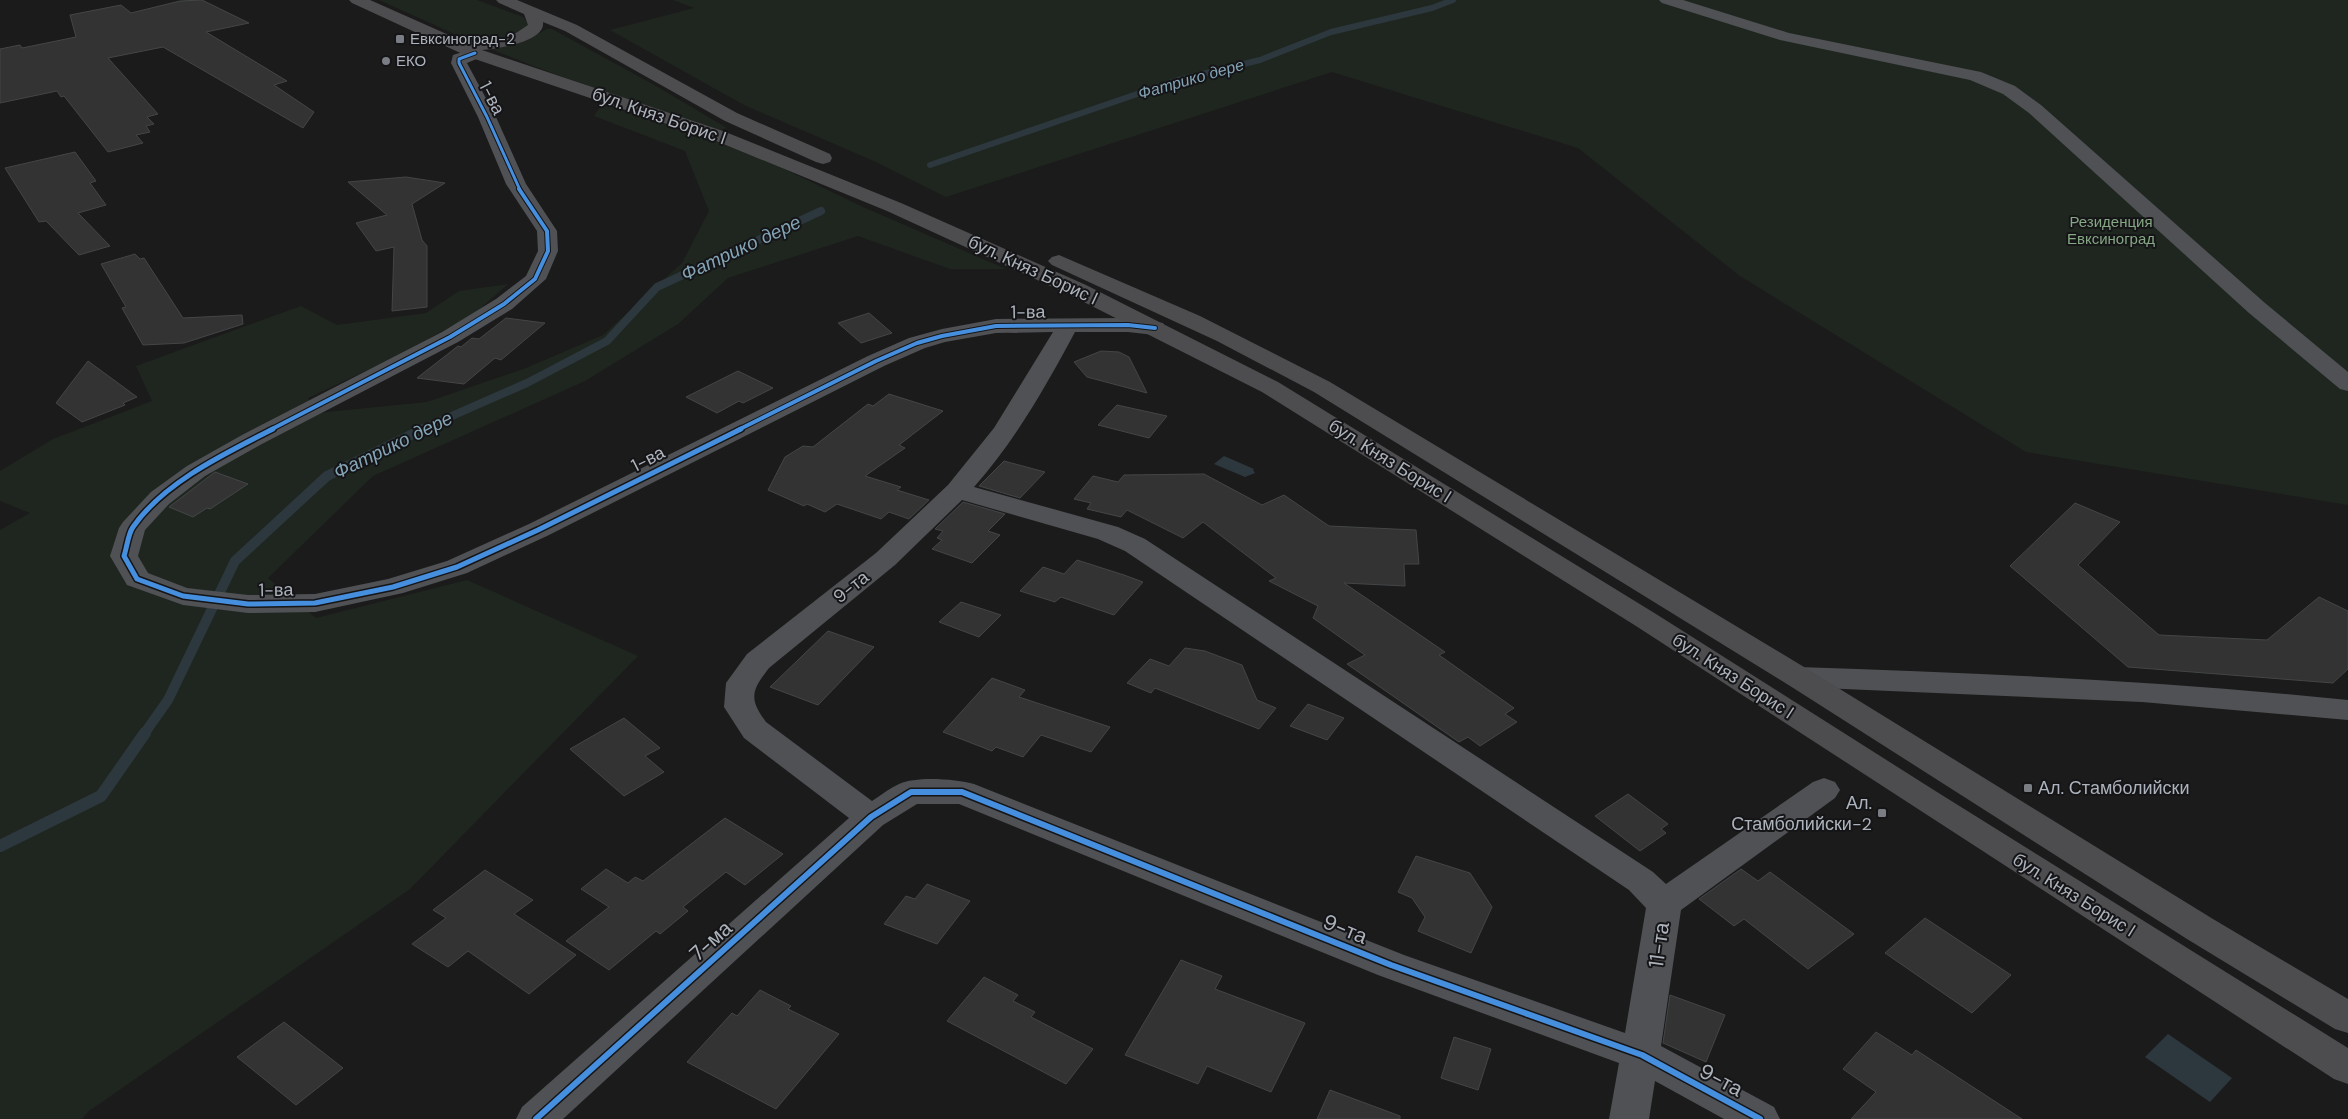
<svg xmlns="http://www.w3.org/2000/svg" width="2348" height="1119" font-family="'DM Sans',sans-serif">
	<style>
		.green { fill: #1f261f }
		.water { fill: #2d383e }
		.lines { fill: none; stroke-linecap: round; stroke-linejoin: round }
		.stream-far3 { stroke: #2d383e; stroke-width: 6 }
		.stream-far2 { stroke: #2d383e; stroke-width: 8 }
		.stream-far1 { stroke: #2d383e; stroke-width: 10 }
		.stream { stroke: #2d383e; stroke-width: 12 }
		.building { fill: #333; stroke: #434547 }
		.minor { fill: #4f5154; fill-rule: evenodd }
		.highway { fill: #4d4d50; fill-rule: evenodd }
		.cycleway-far3-casing { stroke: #151517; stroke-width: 5 }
		.cycleway-far2-casing { stroke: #151517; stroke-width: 6 }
		.cycleway-far1-casing { stroke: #151517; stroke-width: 8 }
		.cycleway-casing { stroke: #151517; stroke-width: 9 }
		.cycleway-far3 { stroke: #468fdf; stroke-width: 3 }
		.cycleway-far2 { stroke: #468fdf; stroke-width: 4 }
		.cycleway-far1 { stroke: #468fdf; stroke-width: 5 }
		.cycleway { stroke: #468fdf; stroke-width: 6 }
		.poi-dot { fill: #7a7e84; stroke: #151517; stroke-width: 2 }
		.labels { text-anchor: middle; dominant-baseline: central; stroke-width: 4; stroke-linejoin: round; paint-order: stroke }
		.far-poi-label { font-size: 15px; fill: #adb3bc; stroke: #151517; text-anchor: start }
		.far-park-label { font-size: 15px; fill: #85a784; stroke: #151517 }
		.far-water-label { font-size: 16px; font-style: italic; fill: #84a4b6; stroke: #151517 }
		.street-label { font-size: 18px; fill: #adb3bc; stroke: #151517 }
		.poi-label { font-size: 18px; fill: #adb3bc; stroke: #151517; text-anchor: start }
		.water-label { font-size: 19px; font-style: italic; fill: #84a4b6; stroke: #151517 }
		.near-street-label { font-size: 21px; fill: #adb3bc; stroke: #151517 }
	</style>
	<rect width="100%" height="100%" fill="#1b1b1b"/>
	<g class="green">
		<polygon points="379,0 477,0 523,17 529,25 525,30 507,38 468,40"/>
		<polygon points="673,0 2348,0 2348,505 2026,452 1740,276 1578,148 1332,72 946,197 876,162 744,105 610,30 694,8"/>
		<path d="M547,29h5l104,57 71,42 -7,2c-78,-26 -157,-50 -233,-83l47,-11z"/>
		<polygon points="602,104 701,136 778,166 863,207 1006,269 950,269 858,236 728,278 678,324 585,381 373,476 268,578 316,618 467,580 638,656 410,889 89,1111 82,1119 0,1119 0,530 30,513 0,501 0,471 53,439 152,401 136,366 301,306 337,325 426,313 459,291 508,284 474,314 387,361 308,398 317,413 427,402 526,368 603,335 682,263 709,211 685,151 594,116"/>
	</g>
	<g class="water">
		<polygon points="1224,456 1254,469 1253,470 1255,473 1245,477 1214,464"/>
		<polygon points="2168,1034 2232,1078 2210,1102 2145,1057"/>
	</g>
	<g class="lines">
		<polyline class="stream-far3" points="930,165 1178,80 1260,60 1331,32 1432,8 1453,0"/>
		<polyline class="stream-far2" points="420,430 527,383 607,341 657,287 821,211"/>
		<polyline class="stream-far1" points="144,734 168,700 235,561 327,476 423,429"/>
		<polyline class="stream" points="0,846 101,796 145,733"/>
	</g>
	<g class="building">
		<polygon points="202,0 249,23 206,32 287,81 274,85 314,112 303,128 163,47 108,58 158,114 147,117 154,124 146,126 150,132 136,135 143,143 108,152 64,96 61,97 57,91 0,103 0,49 20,45 22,48 76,37 70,15 121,5 131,13 180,1"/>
		<polygon points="75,152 96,181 90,183 106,205 78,213 110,246 79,255 46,221 39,222 5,168"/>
		<polygon points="406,177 445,183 412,204 422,240 427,246 427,307 392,311 394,247 376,251 356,223 387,215 348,182"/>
		<polygon points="135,254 140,259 144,258 183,318 242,315 243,324 184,343 143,345 122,308 126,307 101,264"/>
		<polygon points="869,313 892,333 861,343 838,323"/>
		<polygon points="506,318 545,323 501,360 495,358 464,384 417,378 458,346 461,347 472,338 479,339"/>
		<polygon points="1101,351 1119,352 1129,357 1147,393 1087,377 1074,362"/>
		<polygon points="88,361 137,397 123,403 125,405 82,422 56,403"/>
		<polygon points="738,371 773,388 743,403 739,401 717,413 686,397"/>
		<polygon points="889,394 943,411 899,445 905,448 865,476 901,487 897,490 929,500 909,519 889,512 881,519 837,504 825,512 807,504 804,506 768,490 785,457 803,446 813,447 868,404 873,406"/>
		<polygon points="1117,405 1167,416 1149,438 1098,425"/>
		<polygon points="1004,461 1045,472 1020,498 979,486"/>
		<polygon points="215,472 248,484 210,509 207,508 193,517 169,507"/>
		<polygon points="1204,474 1262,505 1284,495 1329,526 1416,530 1419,564 1404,564 1405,586 1344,583 1445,652 1439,655 1514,708 1505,714 1517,722 1480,746 1468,737 1459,742 1347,664 1365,655 1313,618 1318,606 1269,581 1276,578 1203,522 1183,538 1127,510 1121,517 1087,509 1091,503 1074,499 1093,476 1118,482 1124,475"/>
		<polygon points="963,502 1005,514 988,531 1000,535 972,563 932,549 942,540 937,538 943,531 935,529"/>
		<polygon points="2075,503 2120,522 2078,565 2159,635 2267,640 2319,597 2348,611 2348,669 2333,683 2128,667 2010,566"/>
		<polygon points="1077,560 1124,575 1143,582 1114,615 1061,597 1055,602 1020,591 1043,567 1064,574"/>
		<polygon points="961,602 1001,615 979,637 939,622"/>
		<polygon points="828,631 874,647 818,705 770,687"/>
		<polygon points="1185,648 1205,651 1242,665 1257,700 1276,708 1259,729 1155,688 1151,693 1127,683 1150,659 1169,666"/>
		<polygon points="992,678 1025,690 1019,697 1110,727 1091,752 1041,735 1023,757 996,747 992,751 943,732"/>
		<polygon points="1308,704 1344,718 1327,740 1290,726"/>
		<polygon points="624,718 660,748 645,756 664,772 624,796 570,749"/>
		<polygon points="1628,794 1668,824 1661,829 1666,833 1640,851 1595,816"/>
		<polygon points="725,818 783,854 745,885 726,872 683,907 688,911 660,934 656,931 609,970 566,941 609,907 581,889 606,869 628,883 635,877 643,881"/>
		<polygon points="1416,856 1470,873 1492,907 1471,953 1418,931 1425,917 1412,898 1398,892"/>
		<polygon points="1741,869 1758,881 1770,872 1854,934 1808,969 1744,919 1734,926 1699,899"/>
		<polygon points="485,870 533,900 514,914 576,955 529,994 468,951 448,967 412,944 446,918 433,910"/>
		<polygon points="927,884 970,901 937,944 884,924 906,896 915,899"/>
		<polygon points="1925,918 2011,975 1972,1013 1885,953"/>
		<polygon points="1181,960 1222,976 1215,989 1305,1023 1271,1092 1207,1066 1198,1084 1125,1055"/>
		<polygon points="984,977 1018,995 1013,1001 1035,1012 1031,1017 1093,1049 1066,1084 947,1021"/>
		<polygon points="760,990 791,1006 788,1009 839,1034 776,1109 687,1062 732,1013 737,1016"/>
		<polygon points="1670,995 1725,1015 1706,1062 1663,1043"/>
		<polygon points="284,1022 343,1068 296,1105 237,1057"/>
		<polygon points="1876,1032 1912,1055 1916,1050 2022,1119 1851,1119 1876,1092 1843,1069"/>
		<polygon points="1454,1037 1491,1049 1478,1090 1441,1078"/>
		<polygon points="1330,1090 1400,1116 1400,1119 1317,1119"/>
	</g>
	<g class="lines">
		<g class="minor">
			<polygon points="1659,0 1683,0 1789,33 1981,72 2015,86 2041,105 2265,303 2348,372 2348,391 2340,389 2249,313 2029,113 2003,94 1970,80 1780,40 1662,3"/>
			<path d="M475,48l6,1 2,4 -2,4 -14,6 29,54 30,67 31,47 1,20 -12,28 -34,30 -54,33 -198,103 -55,31 -36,28 -24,26 -7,26 10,17 39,15 61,7 67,-1 73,-15 59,-18 82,-37 339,-168 41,-18 33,-9 54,-10 132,-1 35,5 3,5 -3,5 -8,2 -27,-3h-53c-29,54 -60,109 -101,155l144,40 27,12 508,333 13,12 147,-102 11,-4 11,4 5,8 -5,8 -154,112 -20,136 113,61 6,12h-56l-69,-38 -6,38h-40l10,-56 -241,-88 -419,-171h-42l-34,21 -320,294h-47l6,-12 327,-289 -105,-80 -20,-31 2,-24 21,-29 129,-101 72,-68 46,-57 59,-96 -57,1 -51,9 -20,6 -41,18 -337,170 -80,37 -64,20 -88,19 -67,1 -65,-8 -56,-20 -17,-29 9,-28 4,-6 28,-30 36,-26 55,-31 200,-103 54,-33 30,-23 12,-25 -1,-20 -31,-47 -28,-67 -27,-54 2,-8zM962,500l136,39 27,12 504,339 17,18 -21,125 -221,-78 -430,-171c-18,-5 -58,-8 -75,0 -9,4 -18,11 -27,17l-106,-79c-17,-23 -15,-31 3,-54l126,-103z"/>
			<path d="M1798,667c184,6 367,14 550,33v20l-206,-18 -344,-15 -11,-3 -4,-7 4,-7z"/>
		</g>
		<g class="highway">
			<path d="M349,0h21l90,40 43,-2 13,-5 12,-8 -4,-11 -25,-11 -3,-3h21l60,25 160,88 93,41 2,4 -2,4 -7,2 -7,-2 -91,-41 -160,-90 -22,-9c3,20 -48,27 -61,28l241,81 178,72 185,82 192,97 378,232 281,178 411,256v36l-14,-5 -698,-453 -374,-234 -192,-97 -183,-84 -176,-72 -242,-82 -117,-54z"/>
			<polygon points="1059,255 1200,316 1330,382 1809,670 2213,919 2348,999 2348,1033 2335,1029 2187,939 1787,684 1314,392 1217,341 1052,265 1048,261 1052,257"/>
		</g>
		<g class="cycleway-far3-casing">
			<polyline id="cycleway-far3" points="475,53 459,59 459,63 487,117 520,190"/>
		</g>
		<g class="cycleway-far2-casing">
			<g id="cycleway-far2">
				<polyline points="270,430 450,337 504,304 535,279 548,251 547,231 519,189"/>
				<polyline points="738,430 876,361 917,343 942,336 996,326 1128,325 1155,328"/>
			</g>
		</g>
		<g class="cycleway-far1-casing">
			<path id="cycleway-far1" d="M273,429c-47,24 -109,53 -140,98 -5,7 -6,20 -9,29l13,23 46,17 65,8 67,-1 78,-16 64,-20 81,-37 203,-101"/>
		</g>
		<g class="cycleway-casing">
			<polyline id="cycleway" points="536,1119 871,817 911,792 962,792 1391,965 1642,1055 1760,1119"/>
		</g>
		<use href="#cycleway-far3" class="cycleway-far3"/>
		<use href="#cycleway-far2" class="cycleway-far2"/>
		<use href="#cycleway-far1" class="cycleway-far1"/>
		<use href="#cycleway" class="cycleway"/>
	</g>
	<g class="poi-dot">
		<rect x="395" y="34" width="10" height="10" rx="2.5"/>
		<circle cx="386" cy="61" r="5"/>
		<rect x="2023" y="783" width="10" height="10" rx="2.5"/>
		<rect x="1877" y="808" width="10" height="10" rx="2.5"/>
	</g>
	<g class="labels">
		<g class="far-poi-label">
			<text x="410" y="39">Евксиноград-2</text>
			<text x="396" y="61">ЕКО</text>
		</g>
		<g class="far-park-label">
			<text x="2111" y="222">Резиденция<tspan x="2111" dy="17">Евксиноград</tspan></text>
		</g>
		<g class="far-water-label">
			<text transform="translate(1191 79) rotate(-16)">Фатрико дере</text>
		</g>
		<g class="street-label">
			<text transform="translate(492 98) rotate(63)">1-ва</text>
			<text transform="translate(659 116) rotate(19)">бул. Княз Борис I</text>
			<text transform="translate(1033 270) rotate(25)">бул. Княз Борис I</text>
			<text transform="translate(1028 312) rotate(-1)">1-ва</text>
			<text transform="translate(648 459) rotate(-27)">1-ва</text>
			<text transform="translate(1390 461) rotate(32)">бул. Княз Борис I</text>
			<text transform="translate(851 587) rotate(-39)">9-та</text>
			<text transform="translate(276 590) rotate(-1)">1-ва</text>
			<text transform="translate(1733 676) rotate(33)">бул. Княз Борис I</text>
			<text transform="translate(2074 895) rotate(32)">бул. Княз Борис I</text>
		</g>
		<g class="poi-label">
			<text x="2038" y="788">Ал. Стамболийски</text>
			<text x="1872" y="803" text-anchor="end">Ал.<tspan x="1872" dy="21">Стамболийски-2</tspan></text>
		</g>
		<g class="water-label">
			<text transform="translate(741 248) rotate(-25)">Фатрико дере</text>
			<text transform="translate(393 445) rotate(-26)">Фатрико дере</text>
		</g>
		<g class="near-street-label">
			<text transform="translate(1345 929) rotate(22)">9-та</text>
			<text transform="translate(711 941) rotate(-42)">7-ма</text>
			<text transform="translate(1659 945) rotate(-82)">11-та</text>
			<text transform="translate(1721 1080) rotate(28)">9-та</text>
		</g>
	</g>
</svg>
